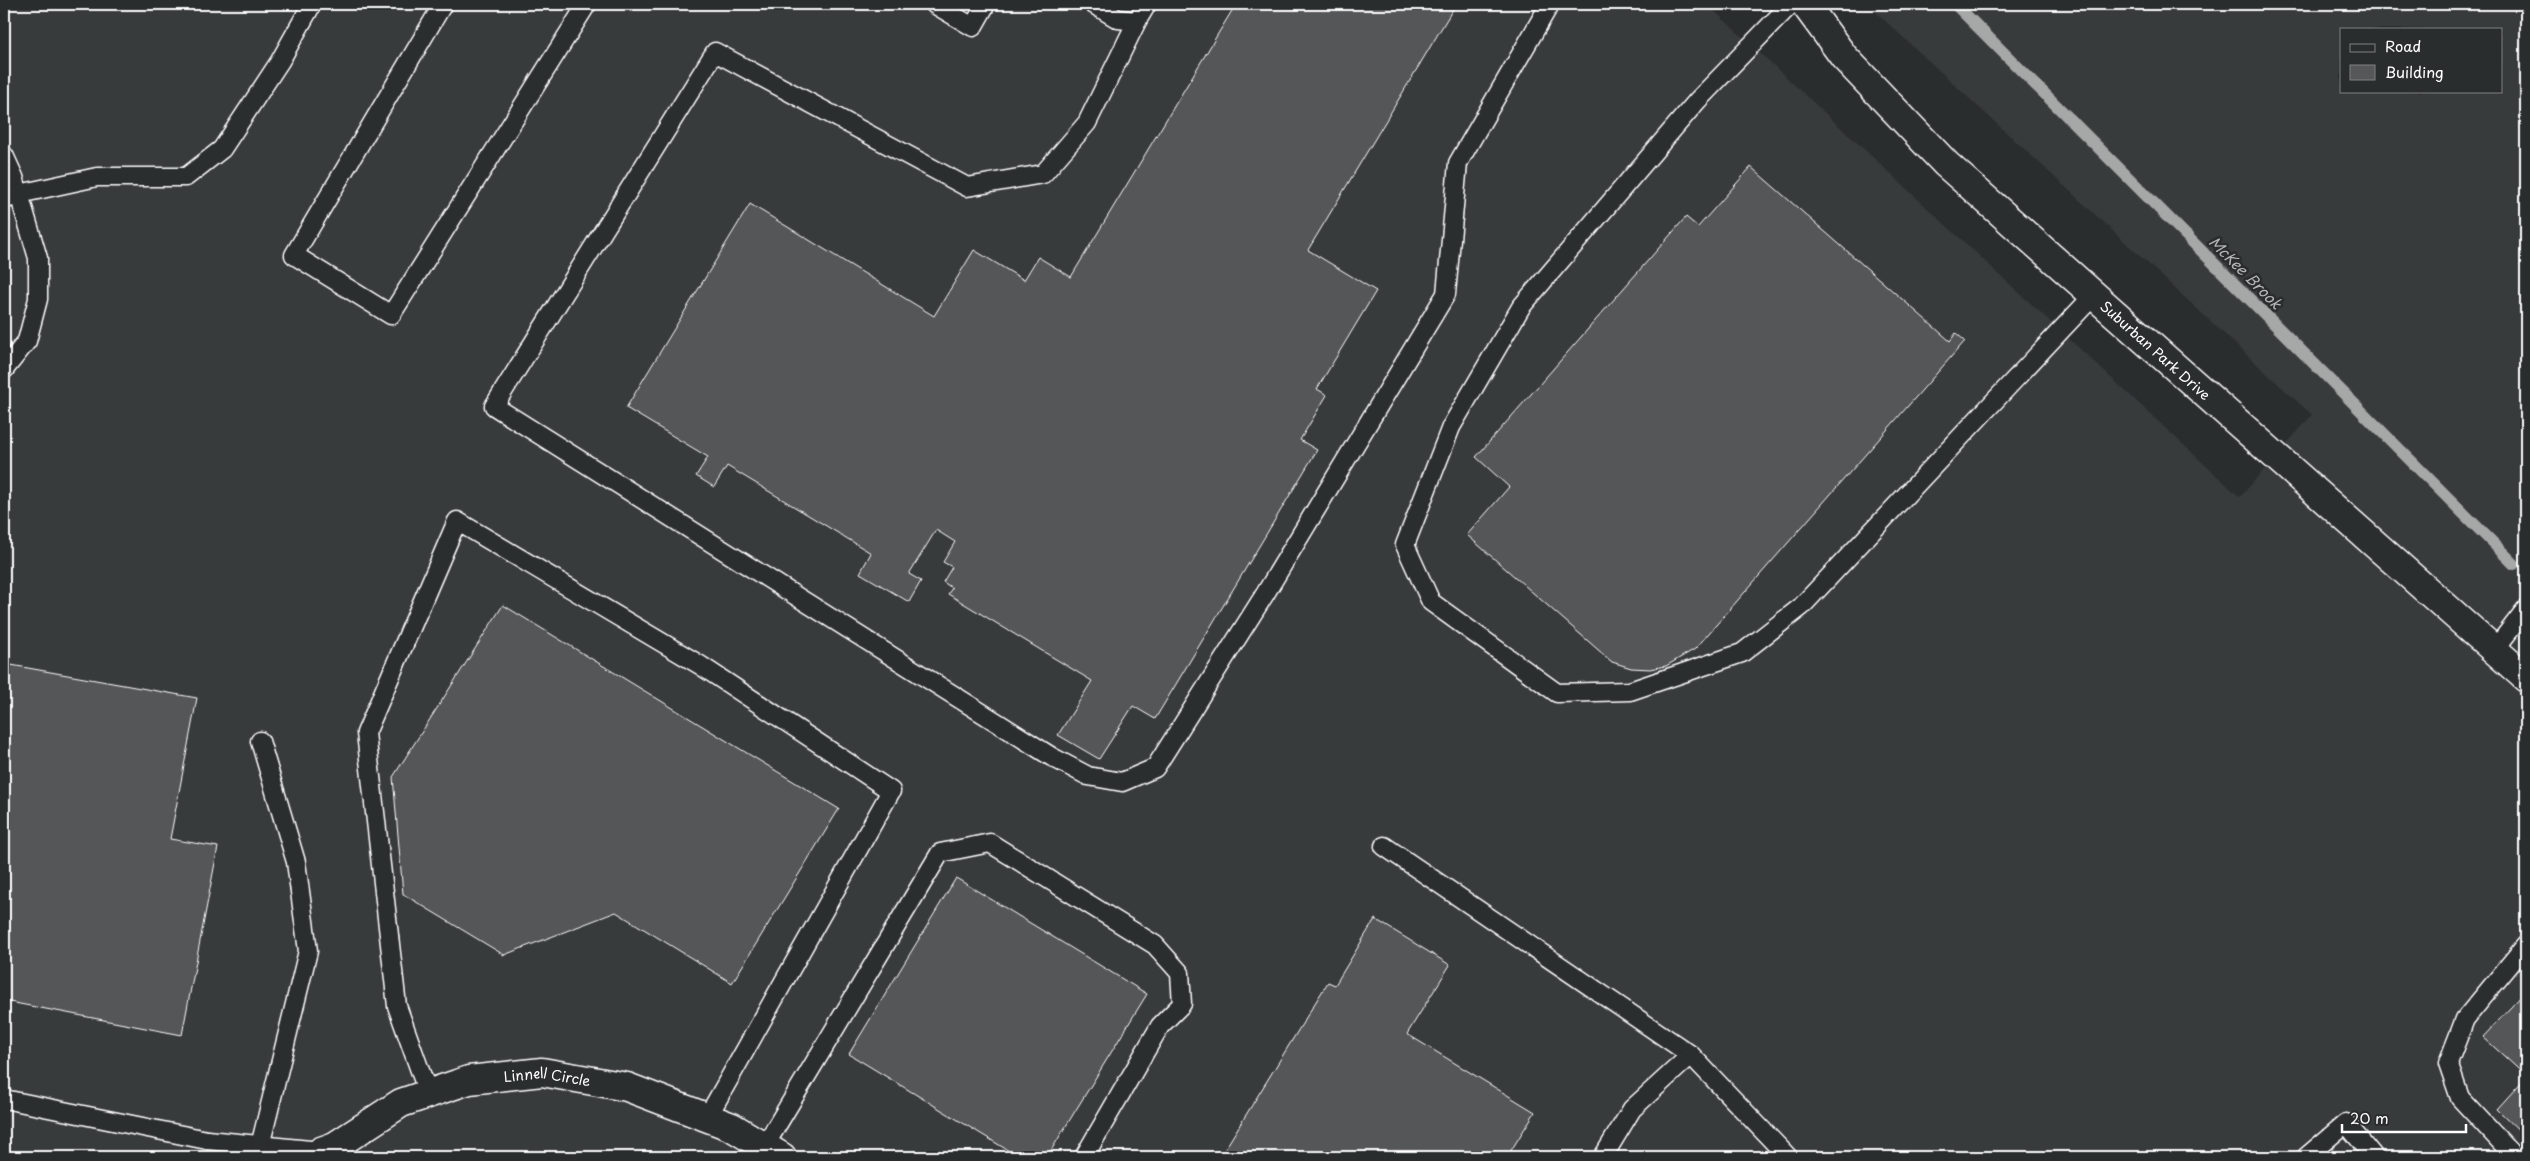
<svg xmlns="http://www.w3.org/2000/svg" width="2530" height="1161" font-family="'Playpen Sans',sans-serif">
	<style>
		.built { fill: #373a3b; fill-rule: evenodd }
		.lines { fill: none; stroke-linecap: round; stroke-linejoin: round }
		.stream { stroke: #a6a7a7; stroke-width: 12 }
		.building { fill: #555758; stroke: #fff }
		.lane-casing { stroke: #fff; stroke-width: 21 }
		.street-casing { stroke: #fff; stroke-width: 31 }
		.lane { stroke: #2a2d2e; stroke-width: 18 }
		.street { stroke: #2a2d2e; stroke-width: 28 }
		.labels { text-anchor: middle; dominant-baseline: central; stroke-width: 5; stroke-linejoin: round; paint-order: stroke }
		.street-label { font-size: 14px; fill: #fff; stroke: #2a2d2e }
		.water-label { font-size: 15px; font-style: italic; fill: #b4b6b6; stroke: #2a2d2e }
	</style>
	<rect width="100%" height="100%" fill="#2a2d2e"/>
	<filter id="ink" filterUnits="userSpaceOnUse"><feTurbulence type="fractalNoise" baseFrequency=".02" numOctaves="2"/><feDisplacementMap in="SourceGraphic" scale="10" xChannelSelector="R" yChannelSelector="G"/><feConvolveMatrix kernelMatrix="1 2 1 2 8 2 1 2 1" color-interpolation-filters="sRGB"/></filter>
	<g filter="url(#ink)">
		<path class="built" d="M4,4h1703l533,493 72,-82 -445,-411h659v1153h-2522zM2341,29h160v62h-160z"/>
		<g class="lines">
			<polyline class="stream" points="1955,4 2514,564"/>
		</g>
		<g class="building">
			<polygon points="1236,4 1456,4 1308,250 1376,291 1317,389 1327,395 1300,440 1317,450 1155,719 1133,706 1099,759 1058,735 1092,681 948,594 952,588 943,582 952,567 943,562 955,542 936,530 909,574 921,581 909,602 860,573 871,553 727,466 714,487 696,476 708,457 626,408 750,204 934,316 974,250 1024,280 1038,257 1071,277"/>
			<polygon points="1751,167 1950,341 1956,333 1965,341 1695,649 1666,666 1650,669 1631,668 1612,662 1467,535 1509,487 1476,457 1686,217 1698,227"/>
			<polygon points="503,605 839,809 732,983 616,912 504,955 403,894 393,777"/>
			<polygon points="11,665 197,698 170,839 218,847 182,1035 4,1001 4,704"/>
			<polygon points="956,878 1147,994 1047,1157 1019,1157 849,1054"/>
			<polygon points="1375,919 1450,965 1407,1034 1535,1112 1507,1157 1220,1157 1328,982 1335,985"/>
			<polygon points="2526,991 2526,1076 2483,1037"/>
			<polygon points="2526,1077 2526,1137 2497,1109"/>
		</g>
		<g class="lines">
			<g class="lane-casing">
				<g id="lane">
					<polyline points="443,4 294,255 391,315 587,4"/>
					<polyline points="934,4 973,27 986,4"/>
					<polyline points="1093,4 1118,19 1137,21 1147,4"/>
					<polyline points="1791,4 1697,101 1521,307 1451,427 1405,545 1431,602 1557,693 1630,691 1742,653 1801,607 2094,295"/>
					<polyline points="1137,21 1087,123 1043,174 967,187 715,52 494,406 1052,757 1088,776 1122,782 1155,768 1265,594 1446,294 1458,163 1550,4"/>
					<polyline points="4,155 14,177 19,194 4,200"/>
					<polyline points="4,370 27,341 38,299 38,258 19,194 97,177 186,177 222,149 280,61 312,4"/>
					<polyline points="2495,649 2526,609"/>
					<polyline points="1384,846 1691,1055"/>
					<polyline points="428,1093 397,1006 366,733 457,521 700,665 891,791 707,1118"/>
					<polyline points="4,1099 207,1140 321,1151"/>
					<polyline points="260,1146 308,951 296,862 260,741"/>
					<polyline points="764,1147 940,853 990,843 1155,945 1180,973 1182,1004 1160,1026 1084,1157"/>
					<polyline points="1603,1157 1632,1109 1691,1055 1788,1157"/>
					<polyline points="2306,1157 2346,1123 2374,1157"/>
					<polyline points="2515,1157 2460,1098 2448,1063 2465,1019 2526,945"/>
				</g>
			</g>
			<g class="street-casing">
				<g id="street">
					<path id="s1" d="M1805,4l39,53 102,107 580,514"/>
					<path id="s2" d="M316,1157l5,-6 14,-5 66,-43 68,-23 73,-8 85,15 105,40 50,30"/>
				</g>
			</g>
			<use href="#lane" class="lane"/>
			<use href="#street" class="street"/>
		</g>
	</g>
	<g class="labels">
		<g class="street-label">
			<text stroke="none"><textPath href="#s1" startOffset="494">Suburban Park Drive</textPath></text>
			<text stroke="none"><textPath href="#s2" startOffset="252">Linnell Circle</textPath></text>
		</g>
		<g class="water-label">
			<text transform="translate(2246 272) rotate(45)">McKee Brook</text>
		</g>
	</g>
	<rect width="2530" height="1161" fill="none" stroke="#2a2d2e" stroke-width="20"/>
	<rect x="10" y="10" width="2510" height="1141" fill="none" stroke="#fff" stroke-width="2" filter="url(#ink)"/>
	<rect x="2340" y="28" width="162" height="65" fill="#2a2d2e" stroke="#7f8182"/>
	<rect x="2350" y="44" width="25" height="8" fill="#2a2d2e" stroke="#7f8182"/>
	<text x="2385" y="52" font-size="15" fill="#ffffff">Road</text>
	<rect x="2350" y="65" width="25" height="15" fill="#555758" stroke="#7f8182"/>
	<text x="2385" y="78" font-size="15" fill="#ffffff">Building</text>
	<path d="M2342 1124v8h124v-8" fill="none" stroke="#ffffff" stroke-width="2.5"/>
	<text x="2350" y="1124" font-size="15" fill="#ffffff" stroke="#2a2d2e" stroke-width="4" paint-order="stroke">20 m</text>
</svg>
